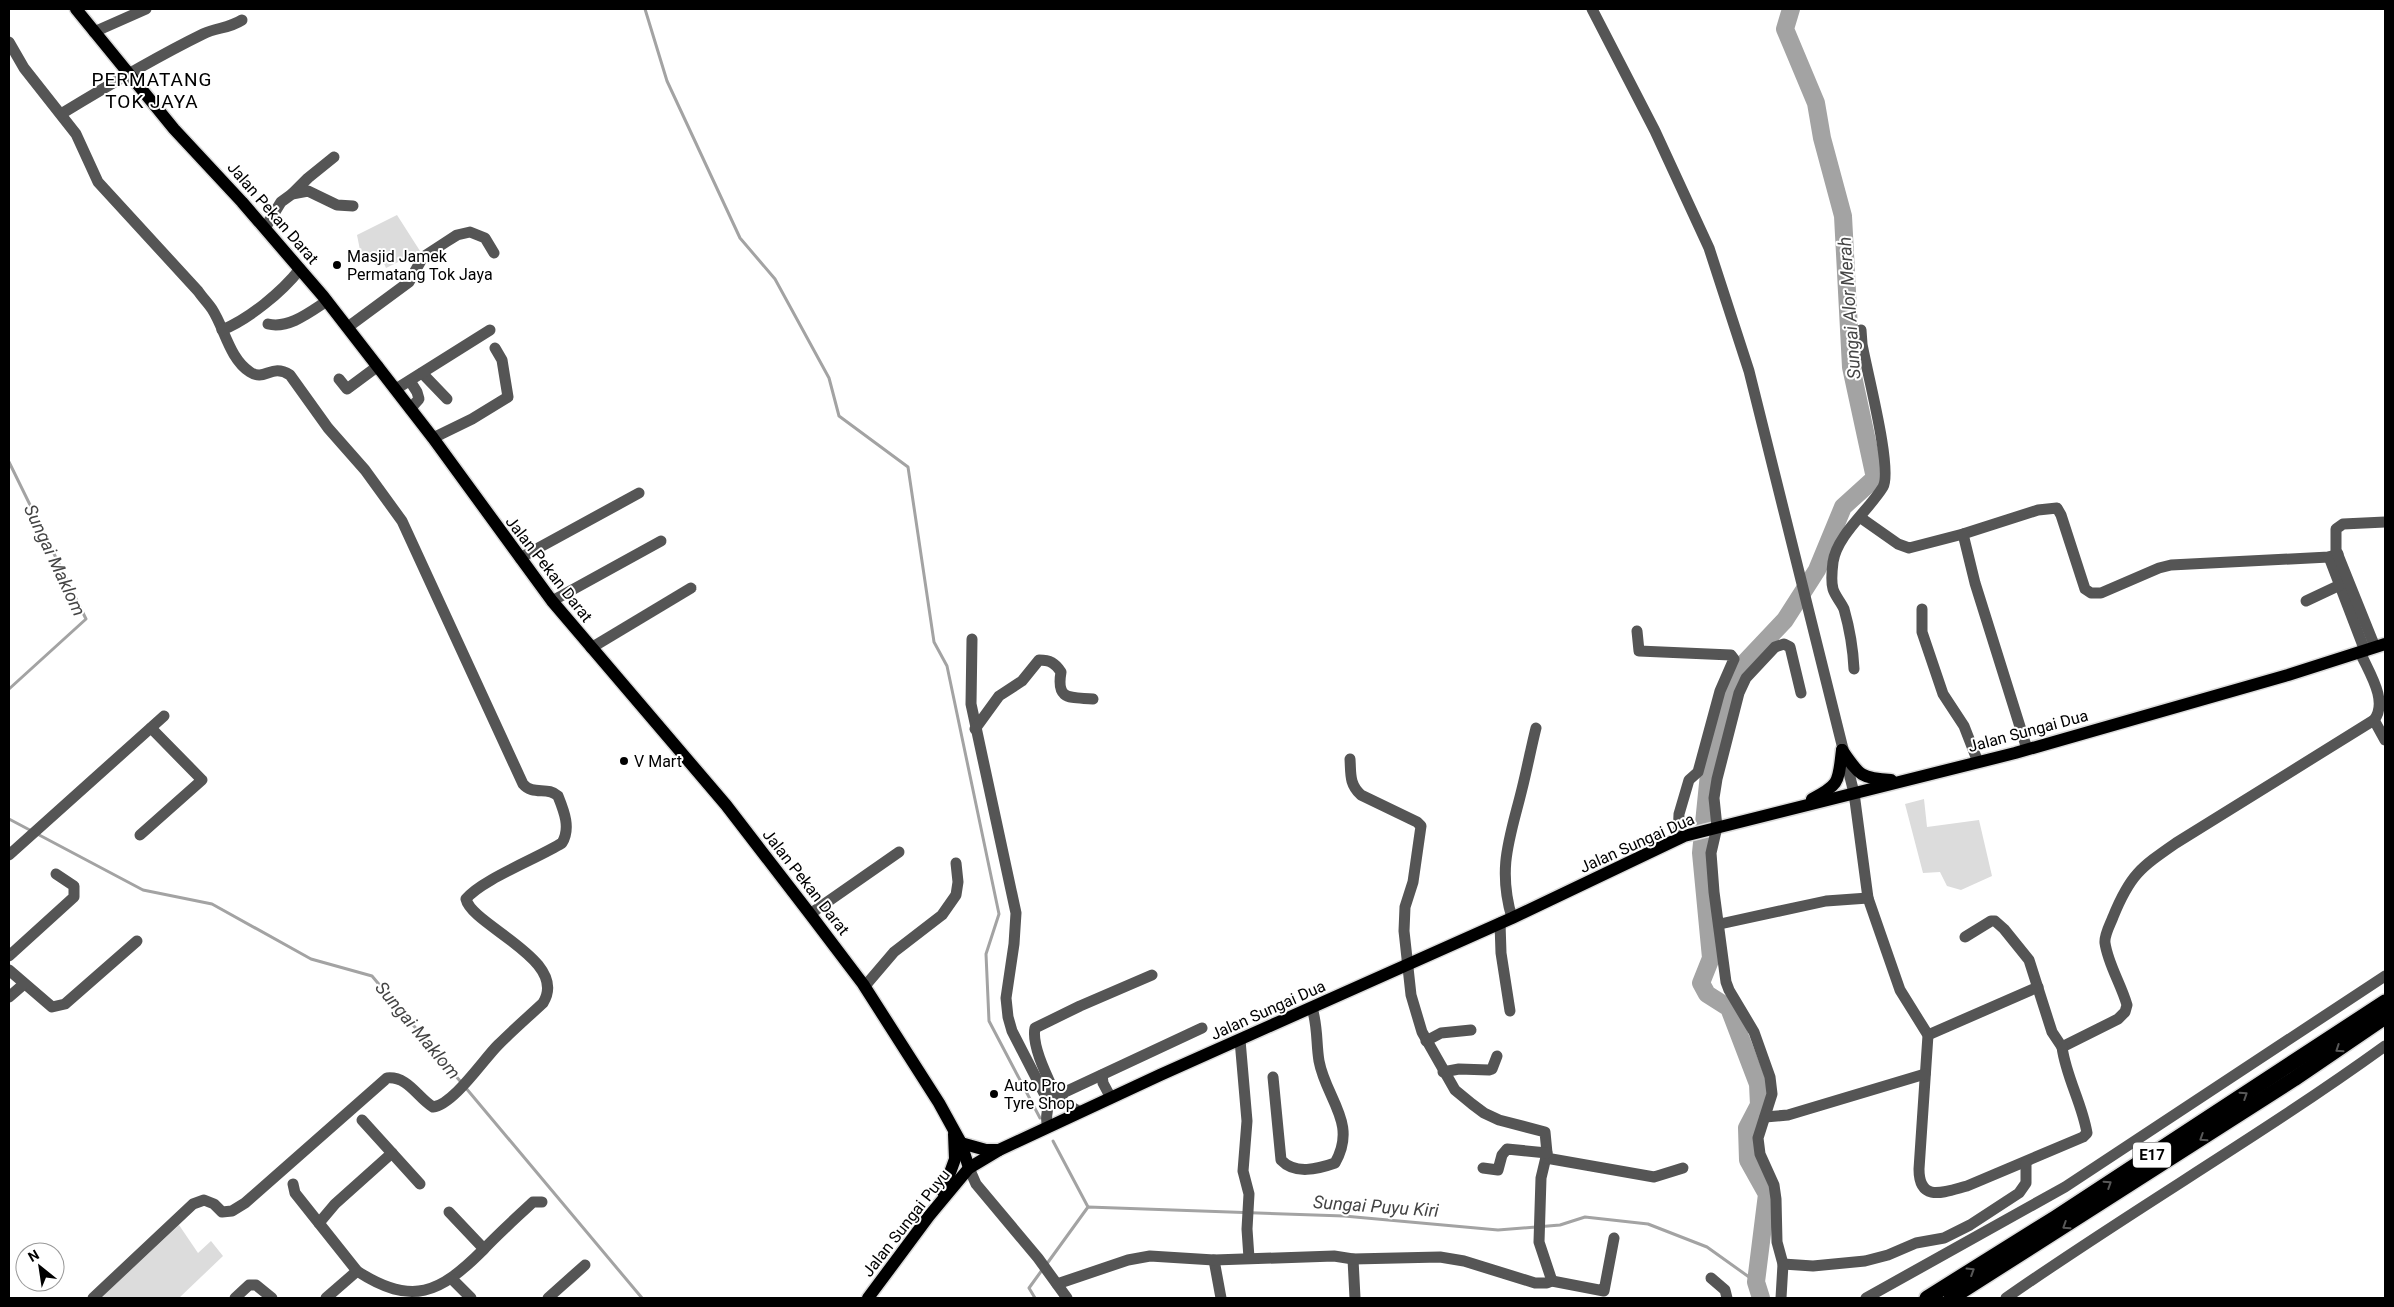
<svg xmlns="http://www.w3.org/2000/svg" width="2394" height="1307" font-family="Roboto,sans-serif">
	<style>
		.green { fill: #dcdcdc }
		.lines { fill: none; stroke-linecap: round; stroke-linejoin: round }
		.stream { stroke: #a3a3a3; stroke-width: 3 }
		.river { stroke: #a3a3a3; stroke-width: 18 }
		.major-casing { stroke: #dbdbdb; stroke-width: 15 }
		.highway-casing { stroke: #dbdbdb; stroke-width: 18 }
		.minor { stroke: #555; stroke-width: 11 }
		.major { stroke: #000; stroke-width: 12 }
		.highway { stroke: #000; stroke-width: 15 }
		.oneway { stroke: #595959 }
		.poi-dot { fill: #000; stroke: #fff; stroke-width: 2 }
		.labels { text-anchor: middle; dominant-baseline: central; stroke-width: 4; stroke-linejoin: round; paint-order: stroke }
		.shield { fill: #fff; stroke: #4c4c4c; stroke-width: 1 }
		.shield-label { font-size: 15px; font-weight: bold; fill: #000 }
		.street-label { font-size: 16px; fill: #000; stroke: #fff }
		.poi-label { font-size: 16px; fill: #000; stroke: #fff; text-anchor: start }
		.water-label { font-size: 18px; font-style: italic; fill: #444; stroke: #fff }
		.quarter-label { font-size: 19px; letter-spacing: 1px; fill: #000; stroke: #fff }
	</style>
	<rect width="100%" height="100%" fill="#fff"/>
	<g class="green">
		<polygon points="397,215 420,251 386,268 382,259 370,263 367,254 361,255 357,235"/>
		<polygon points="1924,799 1927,827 1979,820 1992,876 1961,890 1947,886 1940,872 1923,873 1905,804"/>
		<polygon points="179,1225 198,1253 211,1241 223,1256 179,1298 101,1298"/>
	</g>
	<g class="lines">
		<g class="stream">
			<polyline points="645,9 667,81 740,238 775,279 829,378 839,416 908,467 934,642 947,666 999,914 986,954 989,1021 1040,1118"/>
			<polyline points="9,462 86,619 9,689"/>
			<polyline points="9,819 143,890 212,904 311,959 372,976 642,1298"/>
			<polyline points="1053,1141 1088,1207"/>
			<polyline points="1046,1265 1088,1207 1344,1216 1498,1230 1560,1225 1585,1217 1648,1224 1707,1247 1756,1282"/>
			<polyline points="1035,1298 1029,1288 1042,1270"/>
		</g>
		<polyline class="river" points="1761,1298 1756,1282 1767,1194 1748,1160 1747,1128 1759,1105 1758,1084 1729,1008 1707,994 1701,983 1711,958 1701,853 1711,754 1734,674 1785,620 1817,570 1843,507 1875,478 1851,367 1843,216 1822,138 1816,103 1785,29 1791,9"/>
		<g class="major-casing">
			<g id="major">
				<polyline points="76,9 174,129 242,202 323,296 433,438 552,601 726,805 810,914 863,984 939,1103 961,1143 969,1168"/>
				<path d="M1842,750c17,25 18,28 49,30"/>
				<path d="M1812,799c29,-15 26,-18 30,-49"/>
				<polyline points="961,1143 986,1150 999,1150"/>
				<polyline points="943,1192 955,1159 954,1134"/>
				<polyline points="868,1298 929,1216 969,1168 999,1150 1160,1075 1512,918 1684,836 2015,753 2288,675 2385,644"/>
			</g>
		</g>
		<g class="highway-casing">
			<g id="highway">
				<polyline points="1927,1298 2055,1218 2385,1002"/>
				<polyline points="1951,1298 2294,1079 2385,1017"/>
			</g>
		</g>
		<g class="minor">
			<path d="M1592,9l63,122 54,117 40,123 105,422 14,105 32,92 28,45 -9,134c0,34 25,23 48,17l116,-49 4,-4c-5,-30 -21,-56 -25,-86l56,-28 7,-7 2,-7c-6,-21 -19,-41 -22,-62 -1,-8 5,-18 8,-26 17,-42 27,-49 63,-74l198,-123c15,-19 -6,-49 -14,-68"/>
			<polyline points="94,32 146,9"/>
			<path d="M9,42l15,26 52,66 22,48 100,109c4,6 10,12 14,18 13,20 17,49 38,63 15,10 21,-9 40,3l38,53 37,42 37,51 121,263c10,12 25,2 35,12 6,15 13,32 4,47 -24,15 -81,37 -96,56 6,27 104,61 77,104 -15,14 -30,27 -45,42 -15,15 -45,60 -65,62 -16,-10 -25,-31 -46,-29l-142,125 -13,8 -10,1 -8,-8 -10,-4 -11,4 -100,94"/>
			<path d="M61,114c46,-28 93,-56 142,-80 14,-7 25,-5 39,-14"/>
			<polyline points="292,194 308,178 334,157"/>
			<polyline points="265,228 281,202 292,194 308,191 337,205 353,206"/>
			<path d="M268,324c21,5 42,-12 59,-23"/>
			<polyline points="348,327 409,282 423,257 446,242 457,235 470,232 485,238 494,253"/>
			<path d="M222,330c27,-11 60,-38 78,-61"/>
			<polyline points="422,373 447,399"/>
			<polyline points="339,379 347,389 378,366"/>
			<polyline points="410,381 417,392 419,399 410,409"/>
			<polyline points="396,389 490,330"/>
			<polyline points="433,438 472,419 508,397 502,360 495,348"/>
			<polyline points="1861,518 1898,544 1909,548 1963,534 2038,510 2057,508 2061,515 2085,589 2091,593 2101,593 2159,568 2171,565 2329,557 2338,554"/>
			<polyline points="1963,534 1975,583 2027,749"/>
			<polyline points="2329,557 2365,651"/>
			<polyline points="520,558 639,493"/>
			<polyline points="552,601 661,541"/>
			<polyline points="2306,601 2340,585"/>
			<polyline points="1922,609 1922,632 1943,694 1964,726 1978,762"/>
			<polyline points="1637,631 1639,651 1731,655 1734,659 1720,691 1698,772 1689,780 1679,814 1678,839"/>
			<path d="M972,639l-1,65 45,209 -2,31 -8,54 2,19 4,14 36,70c1,10 -4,16 0,26"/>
			<polyline points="2375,647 2336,550 2336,529 2343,524 2385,522"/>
			<polyline points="591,648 691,588"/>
			<path d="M1854,669c-1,-21 -4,-39 -10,-60 -3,-7 -9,-13 -11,-20 -2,-7 -1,-19 0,-27 4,-27 36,-52 50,-75 10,-17 -17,-119 -21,-143l-1,-14"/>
			<polyline points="2374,720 2385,740"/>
			<path d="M975,729l24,-33 23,-15 17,-21c11,0 16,3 22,12 -5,29 9,25 32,27"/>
			<path d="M1350,759c1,15 -1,25 11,36l56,27 4,4 -8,56 -8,25 -1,24 7,64 11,37 33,58 17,14 12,9 15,7 46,12 2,21 -6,25 -2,64 13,39"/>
			<polyline points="140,835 202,780 151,728"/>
			<polyline points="9,855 164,716"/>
			<polyline points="810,914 899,852"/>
			<path d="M1512,918c-15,-51 -2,-80 10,-129 5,-20 9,-41 14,-61"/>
			<polyline points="1500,923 1501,953 1510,1011"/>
			<polyline points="1720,924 1826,901 1868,898"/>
			<polyline points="1965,937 1991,921 1995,921 2004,929 2029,960 2052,1032 2062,1047"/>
			<polyline points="9,956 74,897 74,886 56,874"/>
			<polyline points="9,970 52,1007 65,1004 137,941"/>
			<path d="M1152,975l-72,31 -45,22c-4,19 15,54 23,72l7,-8 137,-64"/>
			<polyline points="865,986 894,952 942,915 956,895 958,882 956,863"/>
			<polyline points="9,997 24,984"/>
			<polyline points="1928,1035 2038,987"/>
			<polyline points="1240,1040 1247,1121 1243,1171 1249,1194 1247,1229 1249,1258"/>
			<polyline points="1426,1041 1441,1033 1471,1030"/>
			<polyline points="1443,1072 1459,1069 1489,1070 1492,1069 1497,1056"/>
			<polyline points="1102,1075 1103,1083 1111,1098"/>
			<path d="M1273,1077l8,83c14,15 37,9 54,3 23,-40 -9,-64 -16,-102 -3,-18 -1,-34 -7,-53"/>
			<polyline points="1052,1100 1063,1102 1080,1112"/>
			<polyline points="1765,1117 1788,1115 1925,1074"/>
			<polyline points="362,1120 420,1184"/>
			<polyline points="1546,1158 1654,1177 1683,1168"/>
			<polyline points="969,1168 976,1184 1038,1258 1067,1298"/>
			<polyline points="1483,1168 1498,1170 1502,1155 1507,1149 1547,1153"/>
			<path d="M293,1184l2,9 62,78c55,36 83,22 126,-21 16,-17 33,-32 50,-48h9"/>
			<polyline points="449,1212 484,1249"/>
			<polyline points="319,1223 335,1204 392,1153"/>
			<polyline points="1353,1259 1355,1298"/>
			<polyline points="1214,1260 1221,1298"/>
			<polyline points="1783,1264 1813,1266 1865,1261 1888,1255 1916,1243 1944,1238 1970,1225 2019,1193 2026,1183 2026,1163"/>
			<polyline points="1711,1278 1725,1290 1727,1298"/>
			<polyline points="453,1280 471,1298"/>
			<polyline points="1057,1284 1128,1260 1150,1256 1214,1260 1334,1256 1353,1259 1440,1257 1464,1261 1535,1283 1547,1283 1552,1281 1604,1291 1614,1238"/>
			<polyline points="235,1298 249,1285 256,1285 272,1298"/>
			<polyline points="326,1298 357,1271"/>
			<polyline points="548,1298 585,1265"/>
			<polyline points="1781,1298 1783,1264 1777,1242 1776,1199 1774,1185 1760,1154 1758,1138 1772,1094 1770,1077 1754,1032 1729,990 1726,982 1714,892 1711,853 1717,827 1714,798 1717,779 1739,693 1746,678 1775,647 1784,644 1790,647 1801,693"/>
			<polyline points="1866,1298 2065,1187 2385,976"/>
			<path d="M2006,1298c124,-87 256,-163 379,-252"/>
		</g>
		<use href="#major" class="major"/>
		<use href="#highway" class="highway"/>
	</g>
	<defs><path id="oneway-chevron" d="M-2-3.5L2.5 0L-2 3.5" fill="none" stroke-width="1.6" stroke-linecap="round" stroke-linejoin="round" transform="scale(1.25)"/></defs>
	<g class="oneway">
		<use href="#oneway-chevron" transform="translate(2339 1049) rotate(146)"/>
		<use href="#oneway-chevron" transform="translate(2244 1095) rotate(-33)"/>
		<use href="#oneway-chevron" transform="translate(2203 1138) rotate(147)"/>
		<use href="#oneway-chevron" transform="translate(2108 1184) rotate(-33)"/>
		<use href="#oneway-chevron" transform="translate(2066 1226) rotate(147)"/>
		<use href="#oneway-chevron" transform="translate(1971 1271) rotate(-32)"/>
	</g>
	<g class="poi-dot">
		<circle cx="337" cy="265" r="5"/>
		<circle cx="624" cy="761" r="5"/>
		<circle cx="994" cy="1094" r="5"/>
	</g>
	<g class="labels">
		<rect class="shield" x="2133" y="1142.5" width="38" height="25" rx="4"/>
		<g class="shield-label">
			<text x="2152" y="1155">E17</text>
		</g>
		<g class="street-label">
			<text transform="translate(273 213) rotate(49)">Jalan Pekan Darat</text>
			<text transform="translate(549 569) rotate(52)">Jalan Pekan Darat</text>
			<text transform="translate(2028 731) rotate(-15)">Jalan Sungai Dua</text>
			<text transform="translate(1637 843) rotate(-24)">Jalan Sungai Dua</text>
			<text transform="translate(806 882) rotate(52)">Jalan Pekan Darat</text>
			<text transform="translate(1268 1010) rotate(-24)">Jalan Sungai Dua</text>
			<text transform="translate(906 1223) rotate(-52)">Jalan Sungai Puyu</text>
		</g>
		<g class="poi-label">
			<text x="347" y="256">Masjid Jamek<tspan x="347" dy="18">Permatang Tok Jaya</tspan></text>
			<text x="634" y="761">V Mart</text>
			<text x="1004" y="1085">Auto Pro<tspan x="1004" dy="18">Tyre Shop</tspan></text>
		</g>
		<g class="water-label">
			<text transform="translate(1849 308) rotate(-94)">Sungai Alor Merah</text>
			<text transform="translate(55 560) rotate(65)">Sungai Maklom</text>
			<text transform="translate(418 1030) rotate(50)">Sungai Maklom</text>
			<text transform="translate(1376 1206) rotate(4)">Sungai Puyu Kiri</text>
		</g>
		<g class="quarter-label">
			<text x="152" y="79">PERMATANG<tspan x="152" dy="22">TOK JAYA</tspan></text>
		</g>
	</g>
	<rect width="2394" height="1307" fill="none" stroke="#000000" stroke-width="20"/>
	<g transform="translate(40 1267) rotate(330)"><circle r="24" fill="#ffffff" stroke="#999999"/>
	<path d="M0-4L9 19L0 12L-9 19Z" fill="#000000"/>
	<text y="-8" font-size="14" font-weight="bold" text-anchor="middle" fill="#000000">N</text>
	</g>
</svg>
